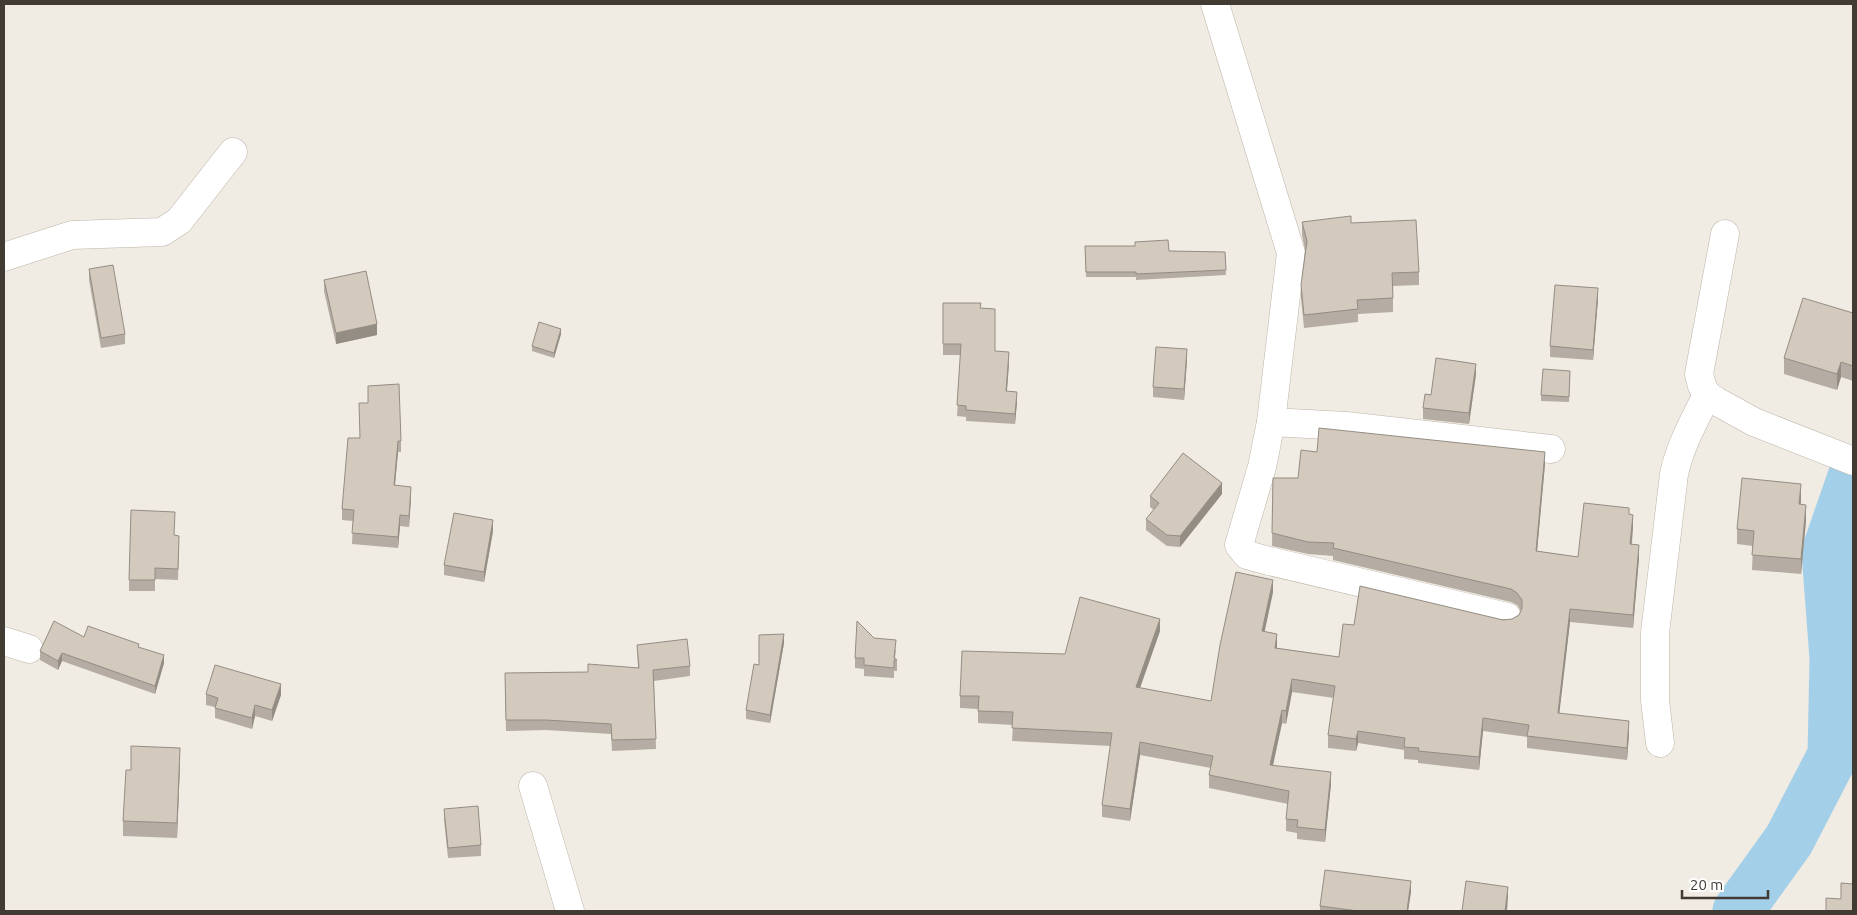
<svg xmlns="http://www.w3.org/2000/svg" width="1857" height="915" font-family="Ubuntu,sans-serif">
	<style>
		.lines { fill: none; stroke-linecap: round; stroke-linejoin: round }
		.river { stroke: #a4cfe8; stroke-width: 51 }
		.street-casing { stroke: #bdb5aa; stroke-width: 29 }
		.street { stroke: #fff; stroke-width: 28 }
		.wall { fill: #b5ada3 }
		.shaded-wall { fill: #948d84 }
		.building { fill: #d3c9bd; stroke: #948d84 }
	</style>
	<rect width="100%" height="100%" fill="#f0ebe3"/>
	<g class="lines">
		<polyline class="river" points="1738,911 1789,840 1833,755 1835,658 1827,552 1853,477"/>
		<g class="street-casing">
			<g id="street">
				<polyline points="1215,4 1291,253 1271,422 1262,467 1239,545 1247,555 1269,561 1507,617"/>
				<polyline points="1725,234 1699,374 1702,386 1707,395 1716,401 1754,422 1853,461"/>
				<polyline points="4,257 72,235 162,232 179,221 233,152"/>
				<polyline points="1271,422 1346,426 1551,449"/>
				<polyline points="4,641 29,649"/>
				<path d="M1660,743l-5,-43v-67l19,-159c6,-28 20,-53 33,-79"/>
				<polyline points="533,786 570,911"/>
			</g>
		</g>
		<use href="#street" class="street"/>
	</g>
	<g class="wall">
		<polygon points="1302,222 1351,223 1419,272 1419,285 1393,286 1393,312 1358,314 1358,322 1304,328 1301,298 1301,285 1305,250 1302,235"/>
		<polygon points="1085,246 1169,251 1225,252 1226,275 1136,280 1136,277 1086,277"/>
		<polygon points="89,269 125,334 125,344 101,348 89,280"/>
		<polygon points="324,280 377,335 336,344 324,291"/>
		<polygon points="1598,299 1593,360 1550,357 1550,346"/>
		<polygon points="943,303 980,308 995,351 1009,363 1007,391 1017,402 1015,424 966,421 966,417 957,416 961,355 943,355"/>
		<polygon points="1853,313 1853,381 1841,377 1837,390 1784,374 1784,358"/>
		<polygon points="561,334 554,358 532,351 532,346"/>
		<polygon points="1187,360 1184,400 1153,397 1153,387"/>
		<polygon points="1570,371 1569,402 1541,401 1541,395"/>
		<polygon points="1476,374 1469,424 1423,419 1423,408 1431,395"/>
		<polygon points="368,386 401,441 401,452 398,452 395,485 411,497 409,527 400,526 398,548 352,544 353,521 342,520 342,509 368,403"/>
		<polygon points="1317,452 1545,464 1537,551 1578,557 1629,514 1633,527 1632,544 1639,558 1633,628 1570,622 1559,713 1629,734 1627,760 1527,748 1527,737 1483,731 1479,770 1418,763 1418,760 1404,759 1404,750 1358,743 1356,751 1328,748 1328,735 1334,698 1292,692 1286,724 1282,723 1273,766 1331,784 1325,842 1297,839 1297,833 1286,831 1286,819 1288,804 1209,788 1209,775 1211,768 1140,755 1130,821 1102,817 1102,805 1111,746 1012,741 1013,725 978,723 978,709 960,708 960,696 1065,654 1160,631 1140,688 1211,701 1273,592 1264,632 1277,646 1277,648 1339,657 1354,625 1512,619 1519,615 1521,611 1517,605 1511,602 1333,560 1333,556 1308,554 1272,546 1273,478 1298,478"/>
		<polygon points="1222,494 1180,547 1167,546 1146,530 1146,519 1154,510 1150,507 1150,496"/>
		<polygon points="1801,499 1801,504 1806,521 1801,574 1752,570 1753,546 1737,544 1737,529"/>
		<polygon points="493,531 484,582 444,575 444,565"/>
		<polygon points="175,535 179,546 178,580 155,579 155,591 129,591 129,580"/>
		<polygon points="84,637 139,647 164,663 155,694 62,661 58,670 40,660 40,651"/>
		<polygon points="874,638 896,650 895,658 897,660 897,671 894,671 894,678 864,676 864,669 855,668 855,658"/>
		<polygon points="784,643 770,723 746,719 746,710 759,665"/>
		<polygon points="637,645 690,666 690,676 654,681 656,749 612,751 611,734 546,730 506,731 505,673 588,672 638,668"/>
		<polygon points="206,694 281,695 272,721 255,716 252,729 215,718 215,707 206,705"/>
		<polygon points="180,763 177,838 123,836 123,821 131,770"/>
		<polygon points="444,809 481,845 481,856 448,858 444,820"/>
		<polygon points="1411,892 1408,911 1320,911 1320,906"/>
	</g>
	<g class="shaded-wall">
		<polygon points="1598,288 1598,299 1593,360 1593,350"/>
		<polygon points="377,324 377,335 336,344 336,333"/>
		<polygon points="561,329 561,334 554,358 554,353"/>
		<polygon points="1187,349 1187,360 1184,400 1184,389"/>
		<polygon points="1009,352 1009,363 1006,402 1006,391"/>
		<polygon points="1841,362 1841,377 1837,390 1837,374"/>
		<polygon points="1476,364 1476,374 1469,424 1469,413"/>
		<polygon points="1017,392 1017,402 1015,424 1015,414"/>
		<polygon points="398,441 398,452 394,495 394,485"/>
		<polygon points="1545,452 1545,464 1536,563 1536,551"/>
		<polygon points="1222,483 1222,494 1180,547 1180,536"/>
		<polygon points="1801,484 1801,499 1799,519 1799,504"/>
		<polygon points="411,487 411,497 409,527 409,516"/>
		<polygon points="1806,505 1806,521 1801,574 1801,559"/>
		<polygon points="400,515 400,526 398,548 398,537"/>
		<polygon points="1633,515 1633,527 1630,557 1630,544"/>
		<polygon points="493,520 493,531 484,582 484,572"/>
		<polygon points="1639,545 1639,558 1633,628 1633,615"/>
		<polygon points="1273,580 1273,592 1262,644 1262,631"/>
		<polygon points="1570,609 1570,622 1558,725 1558,713"/>
		<polygon points="1160,619 1160,631 1136,699 1136,687"/>
		<polygon points="784,634 784,643 770,723 770,715"/>
		<polygon points="1277,634 1277,646 1275,660 1275,648"/>
		<polygon points="62,653 62,661 58,670 58,661"/>
		<polygon points="164,655 164,663 155,694 155,686"/>
		<polygon points="1292,679 1292,692 1286,724 1286,711"/>
		<polygon points="281,684 281,695 272,721 272,710"/>
		<polygon points="255,705 255,716 252,729 252,718"/>
		<polygon points="1282,710 1282,723 1270,778 1270,765"/>
		<polygon points="1483,718 1483,731 1479,770 1479,757"/>
		<polygon points="1629,721 1629,734 1627,760 1627,748"/>
		<polygon points="1358,731 1358,743 1356,751 1356,739"/>
		<polygon points="1140,742 1140,755 1130,821 1130,809"/>
		<polygon points="180,748 180,763 177,838 177,823"/>
		<polygon points="1331,772 1331,784 1325,842 1325,830"/>
		<polygon points="1411,881 1411,892 1408,911 1407,911"/>
		<polygon points="1508,887 1508,897 1507,911 1505,911"/>
	</g>
	<g class="building">
		<polygon points="1351,216 1351,223 1416,220 1419,272 1392,273 1393,298 1357,300 1358,309 1304,315 1301,285 1307,241 1302,222"/>
		<polygon points="1168,240 1169,251 1225,252 1226,270 1136,274 1136,272 1086,272 1085,246 1135,246 1135,242"/>
		<polygon points="113,265 125,334 101,338 89,269"/>
		<polygon points="366,271 377,324 336,333 324,280"/>
		<polygon points="1555,285 1598,288 1593,350 1550,346"/>
		<polygon points="1803,298 1853,313 1853,366 1841,362 1837,374 1784,358"/>
		<polygon points="943,303 981,303 980,308 995,309 995,351 1009,352 1006,391 1017,392 1015,414 966,410 966,406 957,405 961,344 943,344"/>
		<polygon points="539,322 561,329 554,353 532,346"/>
		<polygon points="1156,347 1187,349 1184,389 1153,387"/>
		<polygon points="1436,358 1476,364 1469,413 1423,408 1425,394 1431,395"/>
		<polygon points="1543,369 1570,371 1569,397 1541,395"/>
		<polygon points="399,384 401,441 398,441 394,485 411,487 409,516 400,515 398,537 352,533 354,510 342,509 348,438 360,438 359,403 368,403 368,386"/>
		<polygon points="1319,428 1545,452 1536,551 1578,557 1584,503 1629,508 1629,514 1633,515 1630,544 1639,545 1633,615 1570,609 1558,713 1629,721 1627,748 1527,736 1529,725 1483,718 1479,757 1418,751 1419,748 1404,747 1405,738 1358,731 1356,739 1328,735 1335,686 1292,679 1286,711 1282,710 1270,765 1331,772 1325,830 1297,827 1298,820 1286,819 1289,791 1209,775 1213,756 1140,742 1130,809 1102,805 1112,733 1012,728 1013,712 978,711 979,696 960,696 962,651 1065,654 1080,597 1160,619 1136,687 1211,701 1220,645 1236,572 1273,580 1262,631 1277,634 1275,648 1339,657 1343,624 1354,625 1360,586 1503,620 1512,619 1519,615 1522,608 1522,600 1517,593 1511,589 1333,548 1334,543 1308,542 1272,533 1273,478 1298,478 1301,450 1317,452"/>
		<polygon points="1183,453 1222,483 1180,536 1167,535 1146,519 1159,503 1150,496"/>
		<polygon points="1742,478 1801,484 1799,504 1806,505 1801,559 1752,555 1754,531 1737,529"/>
		<polygon points="131,510 175,512 174,535 179,536 178,569 155,568 155,580 129,580"/>
		<polygon points="454,513 493,520 484,572 444,565"/>
		<polygon points="54,621 84,637 88,626 139,644 138,647 164,655 155,686 62,653 58,661 40,651"/>
		<polygon points="857,621 874,638 896,640 894,658 897,660 894,660 894,668 864,665 864,658 855,658"/>
		<polygon points="784,634 770,715 746,710 754,664 759,665 759,635"/>
		<polygon points="687,639 690,666 653,670 656,739 612,740 611,724 546,720 506,720 505,673 588,672 588,664 639,668 637,645"/>
		<polygon points="215,665 281,684 272,710 255,705 252,718 215,708 218,698 206,694"/>
		<polygon points="131,746 180,748 177,823 123,821 126,770 131,770"/>
		<polygon points="478,806 481,845 448,848 444,809"/>
		<polygon points="1325,870 1411,881 1407,911 1358,911 1320,906"/>
		<polygon points="1466,881 1508,887 1505,911 1462,911"/>
		<polygon points="1841,883 1853,884 1853,911 1826,911 1826,898 1841,899"/>
	</g>
	<rect width="1857" height="915" fill="none" stroke="#413b34" stroke-width="10"/>
	<path d="M1682 890v8h86v-8" fill="none" stroke="#413b34" stroke-width="2.5"/>
	<text x="1690" y="890" font-size="15" fill="#413b34" stroke="#ffffff" stroke-width="4" paint-order="stroke">20 m</text>
</svg>
